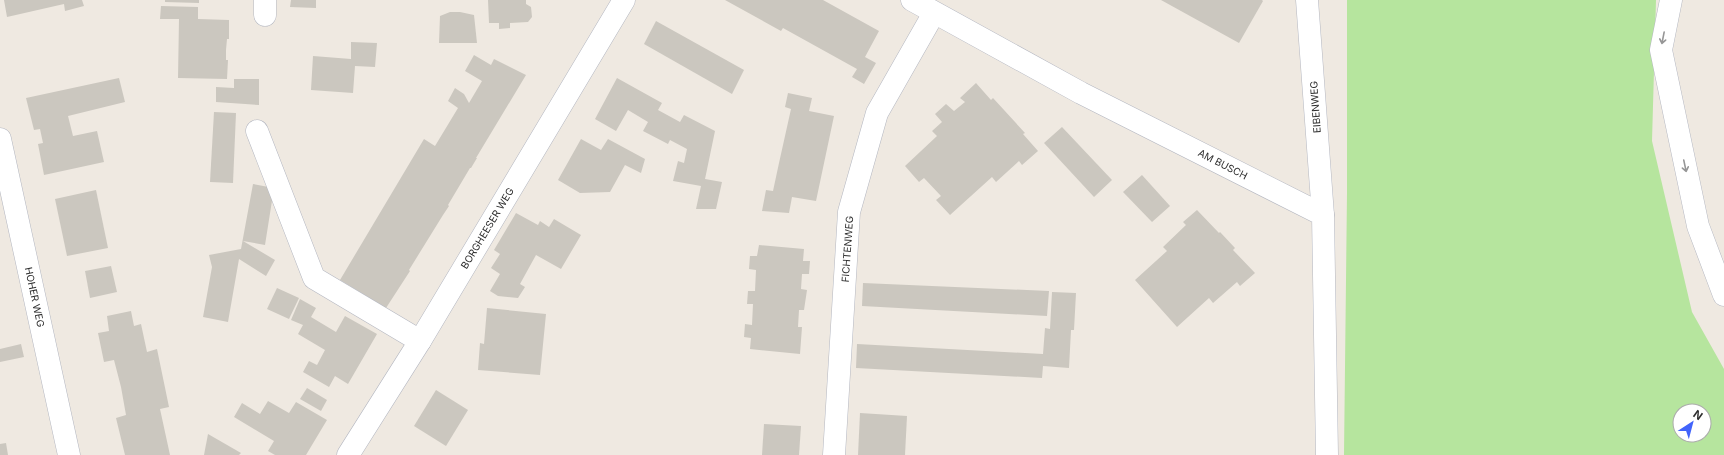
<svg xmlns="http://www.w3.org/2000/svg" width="1724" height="455" font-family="Inter,sans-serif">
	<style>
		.green { fill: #b6e59e; fill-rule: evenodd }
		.building { fill: #cbc7bf }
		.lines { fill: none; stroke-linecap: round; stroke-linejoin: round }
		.minor-casing { stroke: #b4b7c1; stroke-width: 23 }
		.minor { stroke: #fff; stroke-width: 22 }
		.oneway { stroke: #969696 }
		.labels { text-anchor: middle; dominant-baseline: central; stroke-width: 3; stroke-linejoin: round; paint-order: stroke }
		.street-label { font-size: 10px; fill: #2e2e2e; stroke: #fff }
	</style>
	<rect width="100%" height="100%" fill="#efe9e1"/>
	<path class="green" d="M1347,0h309l-4,141 40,171 32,57v86h-380l3,-262zM1680,411h24v24h-24z"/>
	<g class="building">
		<polygon points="4,0 82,0 84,6 65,11 64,4 7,17"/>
		<polygon points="165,0 199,0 199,3 165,2"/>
		<polygon points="291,0 316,0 316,8 290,7"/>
		<polygon points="488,0 526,0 526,4 531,7 532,17 528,22 510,23 510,28 499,29 499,23 489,23"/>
		<polygon points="725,0 823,0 879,31 865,57 876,63 864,84 852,77 857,69 783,28 781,31"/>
		<polygon points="1161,0 1262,0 1263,1 1239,43"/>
		<polygon points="161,6 198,7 198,19 229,20 229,39 227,39 226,50 226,60 228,60 227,79 178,78 179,19 160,19"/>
		<polygon points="450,12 460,12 474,15 477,43 439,43 440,16"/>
		<polygon points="656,21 744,70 732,94 644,44"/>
		<polygon points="351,42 377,43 375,67 355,66 353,93 311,90 313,56 351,59"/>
		<polygon points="474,55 491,65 494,59 526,75 476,158 477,158 471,168 470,168 448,205 449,206 443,215 409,270 410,271 386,308 340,280 424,139 435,146 458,108 448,101 455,88 464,94 469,103 482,81 465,71"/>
		<polygon points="119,78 125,102 68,116 73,136 97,131 104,162 44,175 38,144 43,143 40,129 34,130 26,98"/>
		<polygon points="617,78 662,103 658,110 680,122 684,115 715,131 705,179 722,182 716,209 696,209 701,186 673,181 678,161 684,163 687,149 670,140 668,144 643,131 648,122 628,110 616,131 595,119"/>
		<polygon points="234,79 259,79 259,105 216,102 216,87 234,88"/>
		<polygon points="976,83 991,100 993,98 1025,133 1023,134 1038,151 1022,165 1019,161 996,182 992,177 950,215 936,200 941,196 924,178 919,182 905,166 937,136 932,131 942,122 935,114 946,104 954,111 965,102 960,98"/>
		<polygon points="788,93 812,98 809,111 834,116 816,201 792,197 789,213 762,211 766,190 773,191 779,163 791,109 785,107"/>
		<polygon points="214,112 236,113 233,183 210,182"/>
		<polygon points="1062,127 1112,180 1094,197 1044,143"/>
		<polygon points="581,139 601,150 608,139 645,159 641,173 625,165 610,192 580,193 558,180"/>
		<polygon points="1142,175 1170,206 1152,222 1123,192"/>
		<polygon points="253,184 274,188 265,245 243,241 275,260 266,276 239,259 228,322 203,317 212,267 209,255 241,249"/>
		<polygon points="96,190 108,248 67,256 55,199"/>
		<polygon points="1197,210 1219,233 1220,232 1235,248 1233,250 1255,273 1240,286 1237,282 1213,303 1209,298 1177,327 1135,280 1167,251 1163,247 1186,225 1183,222"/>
		<polygon points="516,213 538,225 540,221 549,227 554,219 581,235 561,269 536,255 520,284 525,287 518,298 498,296 490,291 500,274 491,268 500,254 494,250"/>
		<polygon points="759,245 804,249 803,261 810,261 809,274 802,274 801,289 807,290 804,310 799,310 798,327 802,327 800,354 750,349 751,338 744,337 745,324 752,325 753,304 747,304 748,291 755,291 756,270 749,269 750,256 757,256"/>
		<polygon points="111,266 117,292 90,298 85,271"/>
		<polygon points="863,283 1049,291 1047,316 862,306"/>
		<polygon points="277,288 299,298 289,319 267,309"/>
		<polygon points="1052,292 1076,293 1074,330 1071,330 1069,368 1043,366 1042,378 856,368 857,344 1043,354 1045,328 1050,329"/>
		<polygon points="300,299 316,308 311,317 336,332 345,316 377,334 348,384 335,376 329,387 303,372 309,361 317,365 325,350 298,334 303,325 291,320"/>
		<polygon points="487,308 546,314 540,375 478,370 480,343 484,344"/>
		<polygon points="131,311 134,326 141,324 147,352 157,349 169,407 160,409 170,455 125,455 116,418 126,415 121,387 114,360 104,362 98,333 109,331 107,316"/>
		<polygon points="21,344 24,357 0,362 0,349"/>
		<polygon points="307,388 327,400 321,411 300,399"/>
		<polygon points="436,390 468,410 446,446 414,426"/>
		<polygon points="268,401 289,413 296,402 327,420 306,455 275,455 268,451 274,441 234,417 242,403 260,414"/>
		<polygon points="860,413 907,416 905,455 858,455"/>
		<polygon points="764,424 801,426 799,455 762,455"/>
		<polygon points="208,434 241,453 239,455 204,455"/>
		<polygon points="6,443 8,455 0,455 0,444"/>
	</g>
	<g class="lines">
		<g class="minor-casing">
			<g id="minor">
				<polyline points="912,0 1081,93 1323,215 1327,455"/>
				<polyline points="1307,0 1323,215"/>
				<polyline points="1671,0 1661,50 1698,226 1724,295"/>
				<polyline points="265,15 265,0"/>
				<polyline points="257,131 314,278 420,341"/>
				<polyline points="0,139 69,455"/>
				<polyline points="348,455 420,341 624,0"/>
				<polyline points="834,455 849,212 877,113 934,13"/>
			</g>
		</g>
		<use href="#minor" class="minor"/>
	</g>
	<defs><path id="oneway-shaft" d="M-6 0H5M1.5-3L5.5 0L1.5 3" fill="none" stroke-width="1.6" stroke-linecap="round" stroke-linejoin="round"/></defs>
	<g class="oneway">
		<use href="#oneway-shaft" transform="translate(1663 38) rotate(101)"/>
		<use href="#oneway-shaft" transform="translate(1685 166) rotate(78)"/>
	</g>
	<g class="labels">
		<g class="street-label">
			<text transform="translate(1315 107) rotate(-94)">EIBENWEG</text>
			<text transform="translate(1223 164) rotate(27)">AM BUSCH</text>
			<text transform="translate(487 228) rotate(-59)">BORGHEESER WEG</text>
			<text transform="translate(847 249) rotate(-86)">FICHTENWEG</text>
			<text transform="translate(35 297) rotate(78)">HOHER WEG</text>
		</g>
	</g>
	<g transform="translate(1692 423) rotate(36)"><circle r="19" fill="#ffffff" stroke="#ababab"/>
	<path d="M0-3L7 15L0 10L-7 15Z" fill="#4264fb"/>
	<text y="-6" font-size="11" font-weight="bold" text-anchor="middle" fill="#2e2e2e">N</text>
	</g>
</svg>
